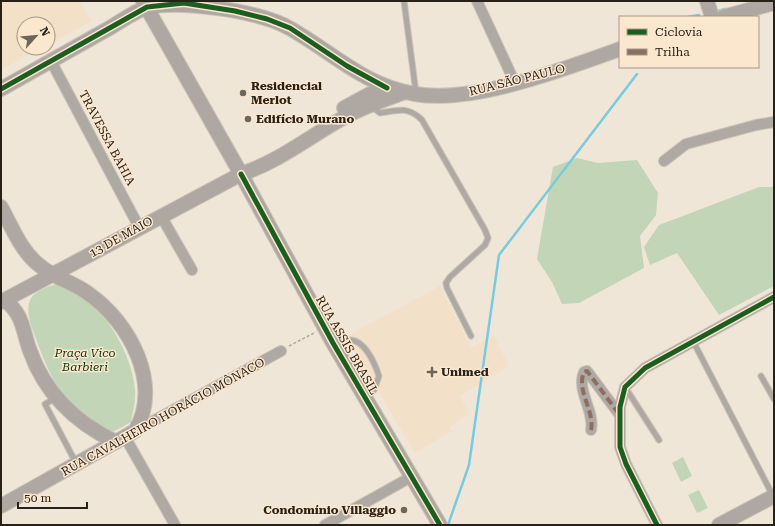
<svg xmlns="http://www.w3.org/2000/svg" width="775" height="526" font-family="'Roboto Serif',serif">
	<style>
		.built { fill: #f2e0c9 }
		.green { fill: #c2d5b6 }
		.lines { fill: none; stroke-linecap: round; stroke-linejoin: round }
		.stream { stroke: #78cbdf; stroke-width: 2.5 }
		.lane-casing { stroke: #cac2b7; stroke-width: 7 }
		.street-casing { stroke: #cac2b7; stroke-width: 12 }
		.secondary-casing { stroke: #cac2b7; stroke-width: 16 }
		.path { stroke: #aea7a1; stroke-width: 1.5; stroke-dasharray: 3 2; stroke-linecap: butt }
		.lane { stroke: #afa9a4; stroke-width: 5 }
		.street { stroke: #afa9a4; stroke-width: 10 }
		.secondary { stroke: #afa7a1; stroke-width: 14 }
		.quiet { stroke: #8d6e63; stroke-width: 4; stroke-dasharray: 8 4; stroke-linecap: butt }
		.cycleway-casing { stroke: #fae7ce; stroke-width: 8 }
		.cycleway { stroke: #1b5e20; stroke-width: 5 }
		.poi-dot { fill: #6e665b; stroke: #fae7ce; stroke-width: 1.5 }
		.labels { text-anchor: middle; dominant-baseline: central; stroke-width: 3; stroke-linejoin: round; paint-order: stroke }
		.street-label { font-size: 12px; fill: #282118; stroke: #fae7ce }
		.poi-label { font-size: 12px; font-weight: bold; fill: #282118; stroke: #fae7ce; text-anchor: start }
		.park-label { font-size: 12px; font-style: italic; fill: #083709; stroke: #fae7ce }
	</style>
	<rect width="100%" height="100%" fill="#f0e6d8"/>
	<g class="built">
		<polygon points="1,1 80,1 92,21 48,45 48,24 24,24 24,48 42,48 1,70"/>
		<polygon points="440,286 471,347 494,336 509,366 460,396 469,414 450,427 452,431 415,453 345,337"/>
	</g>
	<g class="green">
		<polygon points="577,158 598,163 637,160 658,193 656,215 640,236 644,268 579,303 562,304 552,282 537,259 553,167"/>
		<polygon points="759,187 774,187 774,286 719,315 677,253 650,265 644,247 659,225"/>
		<path d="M56,284c41,7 76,67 79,105 1,11 -2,22 -4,33l-18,10c-45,-14 -64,-56 -78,-96 -4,-10 -11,-29 -3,-39 5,-7 16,-10 24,-13z"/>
		<polygon points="683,457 692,476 681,482 672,463"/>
		<polygon points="699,490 708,508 697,513 688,495"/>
	</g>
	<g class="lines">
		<g class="stream">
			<polyline points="715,12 725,9"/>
			<polyline points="688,17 699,15"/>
			<polyline points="448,525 469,465 499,255 637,74"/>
		</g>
		<g class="lane-casing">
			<g id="lane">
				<polyline points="404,1 416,93"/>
				<path d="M371,106l9,7c18,-3 28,-7 42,7l63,110 3,8 -3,7 -35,32 -4,6 1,5 24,48"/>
				<polyline points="693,341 773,496"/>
				<path d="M334,343c5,-1 11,-3 16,-3 15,0 25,24 29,36l-5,14 -7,7"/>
				<polyline points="761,376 774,399"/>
				<polyline points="625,387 659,440"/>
				<polyline points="56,398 45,404 76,463"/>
			</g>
		</g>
		<g class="street-casing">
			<g id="street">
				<polyline points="477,1 515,83"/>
				<polyline points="51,61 139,227"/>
				<polyline points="664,161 686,144 756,125 774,122"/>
				<polyline points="161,216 192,270"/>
				<path d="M591,430c4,-19 -15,-39 -7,-58l3,-1 32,43"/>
				<polyline points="135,431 281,351"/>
				<polyline points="125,437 175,525"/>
				<polyline points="325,525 411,477"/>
				<polyline points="657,525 626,464 620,447 620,407 625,387 645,368 774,297"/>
			</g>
		</g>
		<g class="secondary-casing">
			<g id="secondary">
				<polyline points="143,1 241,174 333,343 440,525"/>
				<polyline points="707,1 712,17"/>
				<polyline points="723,17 774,3"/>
				<path d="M1,89c35,-20 70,-39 105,-59 13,-7 28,-19 42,-23 34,-7 113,4 143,22 44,25 72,56 124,65 58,10 149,-25 205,-45"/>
				<polyline points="344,108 370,94 387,88"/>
				<path d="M1,207c11,20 20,44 38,58 14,13 35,17 50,29 40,28 74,90 46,137l-134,75"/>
				<path d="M5,300c19,16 17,29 25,51 15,42 46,72 86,91"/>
				<path d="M1,302l240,-128c37,-12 68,-37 102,-56 19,-11 41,-18 62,-26"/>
				<polyline points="719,525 774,496"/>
			</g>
		</g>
		<polyline class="path" points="289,346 314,333"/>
		<use href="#lane" class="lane"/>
		<use href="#street" class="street"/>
		<use href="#secondary" class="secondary"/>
		<path class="quiet" d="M591,430c4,-19 -15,-39 -7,-58l3,-1 32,43"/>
		<g class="cycleway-casing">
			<g id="cycleway">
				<polyline points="1,89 147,7 184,3 235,11 267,19 290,28 347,66 387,88"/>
				<polyline points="241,174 333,343 440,525"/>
				<polyline points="657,525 626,464 620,447 620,407 625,387 645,368 774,297"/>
			</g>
		</g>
		<use href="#cycleway" class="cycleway"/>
	</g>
	<g class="poi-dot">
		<circle cx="243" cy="93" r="4"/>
		<circle cx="248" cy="119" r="4"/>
		<path d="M430 366h4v4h4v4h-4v4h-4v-4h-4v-4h4z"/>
		<circle cx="404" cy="510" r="4"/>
	</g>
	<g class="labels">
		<g class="street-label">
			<text transform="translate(517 80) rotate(-14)">RUA SÃO PAULO</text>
			<text transform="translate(107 138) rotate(62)">TRAVESSA BAHIA</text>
			<text transform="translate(121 237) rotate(-29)">13 DE MAIO</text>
			<text transform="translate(347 345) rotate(60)">RUA ASSIS BRASIL</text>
			<text transform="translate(163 417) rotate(-29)">RUA CAVALHEIRO HORÁCIO MÔNACO</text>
		</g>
		<g class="poi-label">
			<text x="251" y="86">Residencial<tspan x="251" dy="14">Merlot</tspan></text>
			<text x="256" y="119">Edifício Murano</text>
			<text x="441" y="372">Unimed</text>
			<text x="396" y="510" text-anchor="end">Condomínio Villaggio</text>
		</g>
		<g class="park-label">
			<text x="85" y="353">Praça Vico<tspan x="85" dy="14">Barbieri</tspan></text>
		</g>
	</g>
	<rect width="775" height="526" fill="none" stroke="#282118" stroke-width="4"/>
	<rect x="619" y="16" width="140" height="52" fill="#fae7ce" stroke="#a69885"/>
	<rect x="627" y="29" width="20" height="6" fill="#1b5e20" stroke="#a69885"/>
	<text x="655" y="36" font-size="12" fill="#282118">Ciclovia</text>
	<rect x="627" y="49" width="20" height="6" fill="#8d6e63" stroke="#a69885"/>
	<text x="655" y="56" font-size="12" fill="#282118">Trilha</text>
	<g transform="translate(36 36) rotate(63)"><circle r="19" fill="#fae7ce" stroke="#a69885"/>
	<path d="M0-3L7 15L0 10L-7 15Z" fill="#6e665b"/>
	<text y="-6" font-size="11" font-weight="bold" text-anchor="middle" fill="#282118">N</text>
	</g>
	<path d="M18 502v6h69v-6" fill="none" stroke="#282118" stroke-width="2"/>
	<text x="24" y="502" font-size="12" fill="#282118" stroke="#fae7ce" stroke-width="3" paint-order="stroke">50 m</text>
</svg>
